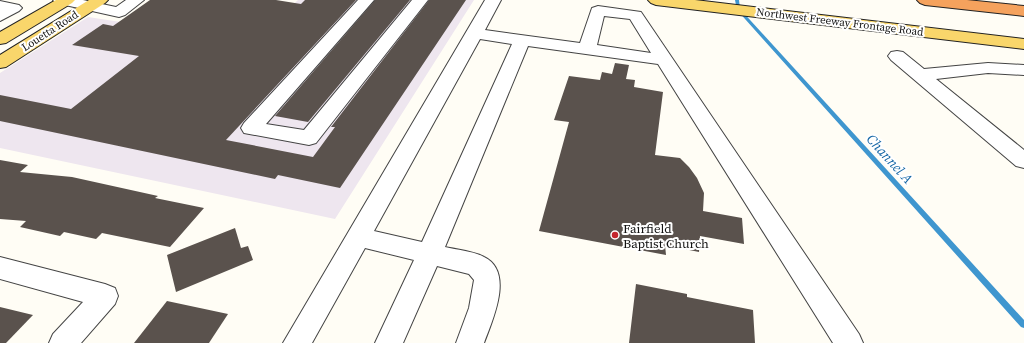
<svg xmlns="http://www.w3.org/2000/svg" width="1024" height="343" font-family="'Source Serif 4',serif">
	<style>
		.industrial { fill: #eee6ef }
		.lines { fill: none; stroke-linecap: round; stroke-linejoin: round }
		.stream { fill: #3f96cf; fill-rule: evenodd }
		.building { fill: #5a524d }
		.minor-casing { stroke: #444; stroke-width: 2 }
		.major-casing { stroke: #222; stroke-width: 2 }
		.highway-casing { stroke: #222; stroke-width: 2 }
		.minor { fill: #fff; fill-rule: evenodd }
		.major { fill: #f9d66b; fill-rule: evenodd }
		.highway { fill: #f5a25d; fill-rule: evenodd }
		.poi-dot { fill: #c4262e; stroke: #fff; stroke-width: 1.5 }
		.labels { text-anchor: middle; dominant-baseline: central; stroke-width: 4; stroke-linejoin: round; paint-order: stroke }
		.far-street-label { font-size: 11px; fill: #111; stroke: #fff }
		.poi-label { font-size: 13px; fill: #111; stroke: #fff; text-anchor: start }
		.water-label { font-size: 14px; font-style: italic; fill: #1768a6; stroke: #fff }
	</style>
	<rect width="100%" height="100%" fill="#fffdf5"/>
	<polygon class="industrial" points="298,0 474,0 335,219 0,148 0,73 88,17 252,42"/>
	<g class="lines">
		<polygon class="stream" points="735,0 739,0 740,9 1024,320 1024,328 1021,327 737,10"/>
	</g>
	<g class="building">
		<polygon points="150,0 276,0 301,4 305,0 356,0 226,140 313,157 335,127 331,127 429,0 466,0 340,188 278,175 275,179 0,121 0,95 71,109 139,56 72,45 103,24 113,26"/>
		<polygon points="375,0 410,0 308,122 275,116"/>
		<polygon points="615,63 629,65 626,79 635,80 634,87 663,92 655,155 680,158 689,167 697,178 704,193 703,211 742,218 744,244 700,236 699,252 665,245 666,255 539,231 569,122 554,120 569,76 600,80 602,72 612,74"/>
		<polygon points="0,160 28,165 20,172 72,177 158,196 155,198 204,208 170,247 102,233 96,239 64,232 60,236 20,227 26,221 0,219"/>
		<polygon points="235,228 241,248 248,246 253,260 176,292 167,255"/>
		<polygon points="636,284 687,294 687,297 753,310 755,343 629,343"/>
		<polygon points="167,301 228,314 209,343 134,343"/>
		<polygon points="0,307 33,315 6,343 0,343"/>
	</g>
	<g class="lines">
		<g class="minor-casing">
			<g id="minor">
				<polygon points="53,0 83,0 116,7 126,0 144,0 125,15 119,17 56,3"/>
				<polygon points="358,0 374,0 266,124 304,130 412,0 428,0 316,143 309,145 244,133 241,128 244,123"/>
				<path d="M485,0h16l-16,30 95,13 12,-35 6,-2 43,6 218,322 4,9h-30l-175,-279 -130,-18 -83,201c13,3 28,4 39,10 31,15 8,64 0,86h-28l13,-35 5,-28 -5,-6 -32,-8 -34,77h-28l39,-83 -49,-12 -53,95h-29zM604,16l26,3 21,34 -54,-8zM480,39l32,5 -90,198 -48,-11z"/>
				<polygon points="0,1 19,5 22,8 19,11 0,21"/>
				<polygon points="897,51 903,52 924,69 988,63 1024,65 1024,75 988,73 936,79 1024,150 1024,168 1016,166 891,60 888,56 891,52"/>
				<polygon points="0,257 105,284 115,288 118,296 115,304 81,343 49,343 53,334 83,302 0,279"/>
			</g>
		</g>
		<g class="major-casing">
			<g id="major">
				<polygon points="56,0 75,0 72,3 6,43 0,44 0,32"/>
				<polygon points="89,0 108,0 105,3 6,67 0,68 0,55"/>
				<polygon points="648,0 695,0 1024,39 1024,49 656,5 651,3"/>
			</g>
		</g>
		<g class="highway-casing">
			<polygon id="highway" points="917,0 967,0 1024,6 1024,16 925,5 920,3"/>
		</g>
		<use href="#minor" class="minor"/>
		<use href="#major" class="major"/>
		<use href="#highway" class="highway"/>
	</g>
	<circle class="poi-dot" cx="615" cy="235" r="4"/>
	<g class="labels">
		<g class="far-street-label">
			<text transform="translate(840 22) rotate(7)">Northwest Freeway Frontage Road</text>
			<text transform="translate(50 31) rotate(-33)">Louetta Road</text>
		</g>
		<g class="poi-label">
			<text x="623" y="228">Fairfield<tspan x="623" dy="15">Baptist Church</tspan></text>
		</g>
		<g class="water-label">
			<text transform="translate(890 159) rotate(48)">Channel A</text>
		</g>
	</g>
</svg>
